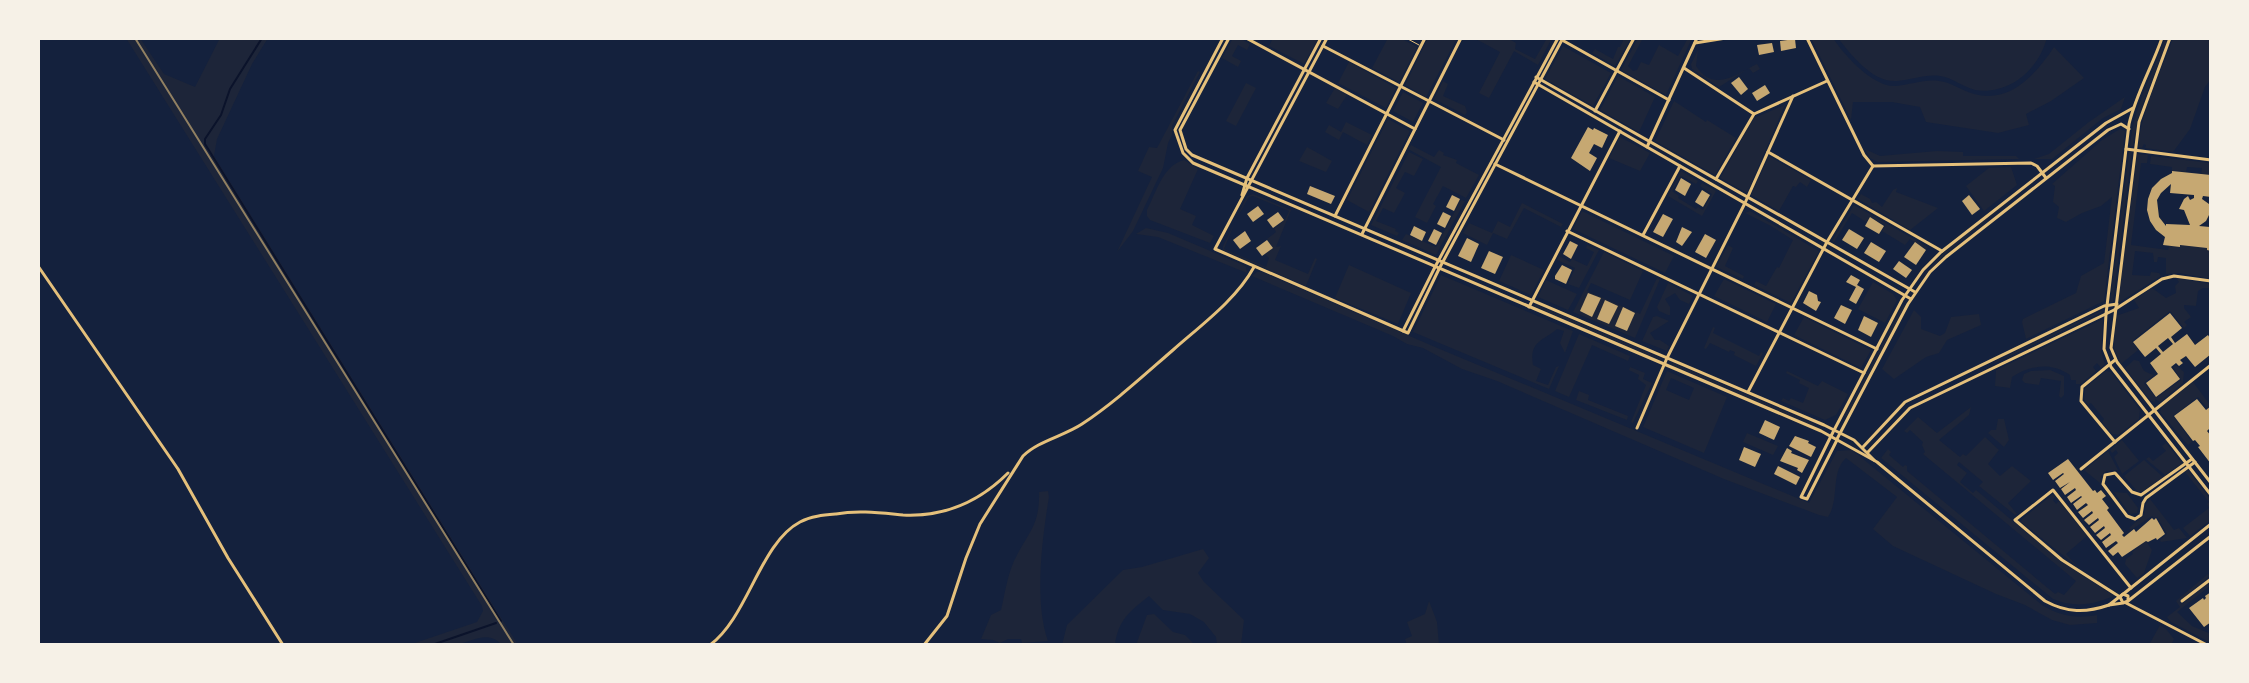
<svg xmlns="http://www.w3.org/2000/svg" width="2249" height="683" font-family="Lato,sans-serif">
	<style>
		.green { fill: #1d2539; fill-rule: evenodd }
		.lines { fill: none; stroke-linecap: round; stroke-linejoin: round }
		.stream { stroke: #0b132b; stroke-width: 2 }
		.building { fill: #c6a872; fill-rule: evenodd }
		.service { stroke: #e5c07b; stroke-width: 1 }
		.minor { stroke: #e5c07b; stroke-width: 3 }
		.tertiary { stroke: #e5c07b; stroke-width: 3 }
		.rail { stroke: #918062; stroke-width: 2 }
	</style>
	<rect width="100%" height="100%" fill="#14213d"/>
	<g class="green">
		<path d="M126,38h14l24,36 31,13 25,-49h48l-16,26 -35,75 -3,17 304,489h-16c-14,-16 -30,-3 -48,0 -14,2 -30,0 -45,0l68,-23 6,-11 -1,-5z"/>
		<polygon points="1233,38 1239,38 1250,44 1247,50 1238,45 1232,56 1241,61 1238,67 1222,58"/>
		<polygon points="1273,38 1318,38 1304,64 1269,46"/>
		<polygon points="1388,38 1400,38 1417,47 1399,82 1372,68"/>
		<polygon points="1428,38 1457,38 1426,97 1405,85"/>
		<polygon points="1474,38 1507,38 1516,43 1515,49 1535,59 1547,38 1552,38 1538,65 1514,51 1489,98 1479,93 1500,52"/>
		<polygon points="1622,38 1631,38 1615,66 1592,53 1595,49 1613,59 1618,47 1620,47 1623,41"/>
		<polygon points="1638,38 1643,38 1628,66 1633,71 1637,70 1641,62 1649,65 1659,45 1678,56 1688,38 1692,38 1666,95 1621,70"/>
		<path d="M1811,38h22c11,17 40,49 62,48 15,-1 29,-7 44,-5 12,1 23,10 35,13 36,10 62,-20 80,-47l30,31 -33,23 -25,13 3,11 -31,8 -72,-11 -6,-15 -28,-5h-39l-2,18z"/>
		<path d="M1838,38h208v3c-9,30 -38,54 -71,49 -12,-3 -22,-12 -35,-14 -14,-2 -29,4 -43,5 -24,2 -46,-26 -59,-43z"/>
		<path d="M2165,38h3c-12,37 -30,68 -35,108h-3c4,-40 22,-71 35,-108z"/>
		<path d="M2173,38h38v41l-6,8 -15,42 -17,23 -28,-4 1,-3 -2,-1 -2,4 -4,-1c4,-39 22,-72 35,-109z"/>
		<polygon points="1563,46 1611,73 1593,106 1545,79"/>
		<path d="M1698,50l-2,16c18,28 42,7 61,-2l3,5 -7,4 -4,-5 -30,19 -27,-18 -1,-5z"/>
		<polygon points="1349,62 1396,88 1386,108 1338,83"/>
		<polygon points="1198,71 1200,72 1172,126 1172,135 1168,143 1163,168 1133,231 1117,252 1152,177 1138,171 1149,147 1157,148"/>
		<polygon points="1618,76 1655,97 1639,132 1600,110"/>
		<polygon points="1443,81 1448,84 1443,96 1465,106 1467,112 1465,115 1434,99"/>
		<polygon points="1246,83 1256,88 1236,126 1226,121"/>
		<polygon points="1335,88 1347,95 1338,109 1326,103"/>
		<polygon points="1403,92 1423,103 1413,122 1393,111"/>
		<polygon points="2125,97 2121,109 2103,118 2052,159 2034,159 2049,154 2089,122"/>
		<polygon points="1674,101 1706,122 1707,120 1736,138 1715,175 1655,141"/>
		<polygon points="1785,105 1747,193 1720,178 1754,118"/>
		<polygon points="1388,119 1410,131 1369,212 1347,200"/>
		<polygon points="1346,122 1372,135 1367,145 1343,132 1339,140 1325,132 1329,125 1341,132"/>
		<polygon points="2120,129 2125,131 2104,301 2026,339 2022,322 2023,319 2076,293 2081,276 2104,263 2112,197 2101,206 2082,213 2066,222 2057,218 2059,207 2053,202 2055,186 2052,184 2102,140"/>
		<polygon points="1620,137 1650,153 1640,171 1609,158"/>
		<polygon points="1411,145 1434,157 1439,150 1444,153 1443,155 1457,160 1456,163 1479,175 1466,198 1443,186 1433,204 1436,206 1427,223 1415,217 1441,167 1408,149"/>
		<polygon points="1307,147 1332,161 1326,172 1299,161"/>
		<polygon points="1865,149 1880,156 1937,151 1963,152 1963,156 2016,156 2019,159 1878,162 1870,158"/>
		<polygon points="2129,151 2132,152 2113,302 2110,302"/>
		<polygon points="1409,152 1423,159 1414,176 1405,172 1396,188 1405,193 1394,213 1383,208 1376,221 1396,229 1395,231 1399,233 1397,236 1371,225"/>
		<polygon points="2137,154 2148,155 2147,163 2141,163 2131,245 2168,250 2169,246 2179,247 2180,245 2207,248 2207,250 2211,251 2211,279 2179,273 2166,274 2166,258 2158,257 2157,262 2154,262 2153,253 2135,251 2132,275 2150,276 2151,272 2159,273 2161,276 2118,303"/>
		<polygon points="1769,156 1811,180 1807,187 1800,182 1796,187 1793,186 1779,211 1751,195"/>
		<polygon points="2151,156 2211,163 2211,175 2201,174 2202,168 2187,167 2186,172 2172,171 2172,167 2150,164"/>
		<path d="M1184,160l14,9 -18,40 16,7 -4,9 22,11 -4,7 -60,-23 -3,-4v-6c9,-17 16,-45 37,-50z"/>
		<polygon points="2011,167 2017,185 1984,211 1966,186 1989,168"/>
		<polygon points="1681,171 1698,181 1696,184 1681,176 1672,191 1679,196 1678,198 1696,209 1698,207 1703,210 1712,194 1700,186 1702,183 1716,191 1702,216 1668,196"/>
		<polygon points="2040,177 1944,255 1916,285 1943,253"/>
		<polygon points="1897,188 1896,192 1938,208 1910,230 1858,199 1861,194 1870,199 1872,203 1876,202 1882,207 1893,190"/>
		<polygon points="1253,194 1291,210 1276,247 1281,246 1275,260 1308,274 1315,258 1317,259 1306,286 1223,250 1223,246 1235,222 1224,249 1266,267 1269,258 1265,254 1273,248 1267,239 1276,232 1274,228 1285,220 1289,211 1253,196 1249,197 1236,219 1247,196"/>
		<polygon points="1461,200 1465,201 1436,255 1402,240 1406,234 1436,247"/>
		<polygon points="1522,203 1563,224 1561,227 1524,208 1507,239 1493,233 1487,245 1463,233 1469,223 1492,233 1498,221 1510,227"/>
		<polygon points="1854,205 1928,247 1926,250 1910,239 1905,245 1882,231 1885,225 1870,217 1866,222 1852,213 1834,242 1832,241"/>
		<polygon points="1582,211 1674,256 1665,273 1573,229"/>
		<polygon points="1750,211 1819,251 1791,303 1754,285 1756,281 1766,286 1777,267 1779,268 1793,240 1771,226 1745,213"/>
		<polygon points="1146,228 1168,233 1241,264 1246,267 1247,273 1158,237 1136,234"/>
		<polygon points="1587,245 1599,250 1579,288 1568,284 1575,268 1557,260 1559,256 1570,262 1572,259 1587,266 1594,252 1586,248"/>
		<polygon points="1728,245 1733,248 1725,266 1744,276 1743,279 1716,267"/>
		<polygon points="1604,252 1643,271 1630,300 1591,283 1587,291 1640,314 1657,278 1660,279 1635,338 1573,312"/>
		<polygon points="1511,255 1544,270 1531,295 1499,281"/>
		<polygon points="1349,265 1411,293 1398,324 1335,298"/>
		<path d="M1257,272h5l173,75 374,156 28,-52 15,-1 190,155c18,11 34,14 55,10v8l-27,2 -18,-5 -27,-15 -29,-11 -103,-48 -20,-17 24,-32 -51,-39c-16,15 -6,41 -18,59l-9,-2 -95,-36 -227,-98 -35,-12 -39,-21 -16,-4 -14,-8 -141,-60z"/>
		<path d="M1441,275l132,56 -8,22 -5,-10 4,-12 -7,-2c-14,12 -28,12 -24,36l8,4 -5,12 12,4 8,-18 3,-1 -10,23 -136,-57z"/>
		<polygon points="2176,278 2211,284 2211,288 2203,288 2198,291 2196,306 2184,305 2184,308 2191,317 2184,322 2187,325 2184,328 2170,311 2132,341 2138,350 2121,364 2114,348 2116,316 2139,308 2134,300 2152,288 2166,298 2176,293 2175,286 2179,282"/>
		<polygon points="1724,279 1776,304 1767,322 1714,296"/>
		<polygon points="1546,280 1577,294 1568,310 1538,297"/>
		<polygon points="1873,282 1893,294 1897,300 1885,323 1858,309"/>
		<polygon points="1668,283 1693,296 1689,304 1680,300 1675,293 1665,299 1670,307 1670,315 1668,315 1659,311 1657,307"/>
		<polygon points="1535,304 1661,358 1660,360 1534,306"/>
		<polygon points="1903,305 1905,306 1846,417 1844,417"/>
		<polygon points="1914,310 1921,317 1921,329 1940,336 1945,333 1951,317 1979,314 1981,325 1947,340 1939,353 1926,357 1894,379 1882,369"/>
		<polygon points="2102,310 2103,312 1995,363 1994,362"/>
		<polygon points="1657,316 1669,321 1650,333 1655,340 1660,340 1669,346 1667,351 1642,341 1653,317"/>
		<polygon points="1804,317 1871,350 1861,368 1794,335"/>
		<path d="M2103,319l-2,32 4,13 -4,4 -4,-5 -4,4 3,4 -15,13h-5v-4h-5l-1,-5c-19,-13 -39,-10 -58,2l-2,11 -15,-2 1,-16z"/>
		<polygon points="1713,327 1715,328 1713,333 1759,356 1761,352 1763,353 1756,366 1734,355 1735,352 1730,350 1729,352 1710,343 1706,349 1704,348"/>
		<polygon points="1579,334 1630,356 1628,361 1592,345 1569,397 1555,391"/>
		<path d="M2134,360l5,1c5,10 3,10 15,14l-10,8 12,15 25,-18 -8,-13 3,-2 8,7 -1,11 -23,19 -5,-3v3l-4,-1 -26,-33z"/>
		<polygon points="1673,363 1815,424 1814,426 1672,365"/>
		<polygon points="1630,367 1645,373 1643,379 1652,383 1633,423 1631,422 1646,385 1638,379 1639,375 1629,370"/>
		<polygon points="2050,370 2064,376 2064,395 2061,398 2059,396 2061,381 2041,378 2039,385 2025,383 2022,380 2024,374 2031,371"/>
		<path d="M1667,371l60,26 -23,56 -61,-26zM1671,378l23,10 -5,12 -23,-10z"/>
		<polygon points="1787,371 1818,386 1822,381 1848,394 1836,415 1825,420 1781,401 1783,398 1789,401 1791,398 1803,403 1809,388 1799,383 1800,380 1786,373"/>
		<polygon points="2106,371 2111,372 2140,410 2139,419 2118,435 2112,434 2102,422 2104,419 2091,403 2088,405 2084,399 2085,388"/>
		<polygon points="2193,382 2210,405 2207,408 2198,397 2173,416 2192,442 2188,445 2160,412 2162,406"/>
		<polygon points="1579,391 1589,395 1588,400 1628,416 1627,420 1576,400"/>
		<path d="M1971,407l-2,8 -30,25 21,17 3,-3 3,2 19,-19 14,13 -11,14 12,12 12,-10 19,15 -23,22 9,11 -2,1 -36,-29 4,-4 -24,-20 -2,3 10,8 -7,9 13,11 3,-3 83,70 55,36c-22,9 -39,12 -61,3l-172,-141 7,-9 3,3 -2,3 14,12 2,-2 2,1v5l148,123 3,-2 6,3 12,-14 -153,-127 2,-2 -3,-7 1,-3 -13,-12 -3,3 -3,-2 14,-14 19,16z"/>
		<polygon points="1998,419 2004,419 2009,440 2004,447 1988,433 1991,430 1996,430"/>
		<polygon points="1747,433 1778,446 1773,455 1743,442"/>
		<polygon points="2122,440 2139,461 2122,474 2114,457 2118,453 2116,450 2112,453 2110,450"/>
		<polygon points="2166,443 2182,463 2165,475 2146,459 2149,457 2153,461 2166,451 2162,446"/>
		<polygon points="2108,451 2118,470 2106,471 2101,476 2100,483 2084,470"/>
		<polygon points="2144,460 2163,477 2143,491 2138,492 2124,476"/>
		<polygon points="2188,470 2211,500 2211,520 2190,536 2183,528 2209,508 2207,504 2209,502 2185,472"/>
		<path d="M1048,491l1,6c-7,42 -15,105 -1,144l-26,2 -1,-4h-13l-8,4 -7,-3 -12,-1 10,-24 10,-5c4,-17 6,-33 13,-49 14,-29 26,-35 25,-69z"/>
		<polygon points="2114,492 2127,493 2138,508 2137,513 2130,514"/>
		<polygon points="2053,494 2055,497 2053,500 2056,504 2059,501 2087,536 2066,554 2078,567 2021,522 2022,519"/>
		<polygon points="2150,499 2174,530 2179,528 2187,538 2161,542 2160,540 2167,534 2157,517 2154,518 2152,516 2131,530 2129,528 2144,515 2146,504"/>
		<polygon points="2146,541 2152,550 2144,573 2137,578 2125,564 2126,559 2133,554 2132,552"/>
		<path d="M1203,549l6,9 -11,15 6,9 40,38 -3,25h-24l-1,-8 -12,-15 -14,-8 -27,-4 -14,-14c-19,15 -31,24 -34,49h-53l5,-20 56,-55 19,-3z"/>
		<polygon points="2208,574 2210,576 2180,601 2182,604 2211,581 2211,585 2177,612 2192,626 2211,634 2211,643 2171,622 2167,617 2180,607 2176,601"/>
		<polygon points="1429,601 1437,622 1439,645 1407,645 1405,639 1412,636 1407,622 1425,614"/>
		<polygon points="1154,614 1173,632 1185,635 1195,645 1136,645 1147,615"/>
		<polygon points="2160,625 2166,629 2174,639 2171,645 2149,645"/>
	</g>
	<g class="lines">
		<g class="stream">
			<polyline points="262,38 230,89 221,115 205,139 205,144 501,621"/>
			<polyline points="432,645 496,623"/>
		</g>
	</g>
	<g class="building">
		<polygon points="1795,39 1796,48 1781,51 1780,41"/>
		<polygon points="1772,43 1774,52 1759,55 1757,45"/>
		<polygon points="1739,77 1748,89 1741,95 1731,83"/>
		<polygon points="1765,85 1770,93 1757,101 1752,93"/>
		<polygon points="1588,127 1593,130 1594,128 1608,135 1602,148 1594,144 1589,153 1597,158 1590,171 1571,158"/>
		<path d="M2172,171l39,4v22l-8,-1 -1,3 7,5 1,9 -4,8 -7,5 11,1 1,24 -4,-1v-2l-27,-3v2l-17,-2 2,-8 -9,-7 -6,-9 -3,-11 1,-11 4,-11 9,-9 11,-6zM2171,184l-1,9 24,2v3l-4,2 -2,-4 -4,3 -5,10 5,1 6,15 -24,-1v2l-7,-9 -2,-17 4,-7z"/>
		<polygon points="1681,178 1691,184 1685,196 1675,190"/>
		<polygon points="1310,186 1335,196 1331,204 1307,194"/>
		<polygon points="1702,190 1710,195 1703,207 1695,202"/>
		<polygon points="1452,195 1460,199 1454,211 1446,207"/>
		<polygon points="1969,195 1980,209 1972,215 1962,201"/>
		<polygon points="1258,206 1264,214 1253,222 1247,214"/>
		<polygon points="1278,212 1284,220 1273,228 1267,220"/>
		<polygon points="1443,212 1451,216 1445,228 1437,224"/>
		<polygon points="1663,214 1673,219 1663,237 1653,232"/>
		<polygon points="1870,217 1884,226 1879,234 1865,226"/>
		<polygon points="1414,226 1426,232 1422,241 1410,235"/>
		<polygon points="1682,227 1692,232 1682,246 1676,242"/>
		<polygon points="1434,229 1442,233 1436,245 1428,241"/>
		<polygon points="1849,229 1864,238 1857,249 1842,240"/>
		<polygon points="1245,231 1251,241 1240,249 1233,240"/>
		<polygon points="1705,234 1716,240 1706,258 1695,252"/>
		<polygon points="1467,238 1479,244 1471,262 1458,256"/>
		<polygon points="1267,240 1273,248 1262,256 1256,248"/>
		<polygon points="1570,241 1578,245 1571,259 1563,254"/>
		<polygon points="1871,242 1886,251 1879,262 1864,253"/>
		<polygon points="1915,242 1926,250 1916,265 1904,257"/>
		<polygon points="1489,251 1503,257 1495,274 1481,268"/>
		<polygon points="1899,261 1912,270 1906,278 1893,269"/>
		<polygon points="1562,265 1572,270 1566,284 1555,279 1555,276"/>
		<polygon points="1851,275 1860,280 1857,285 1864,289 1856,304 1849,300 1856,287 1846,282"/>
		<polygon points="1809,291 1817,295 1818,301 1821,302 1816,311 1803,303"/>
		<polygon points="1588,293 1601,298 1592,317 1580,311"/>
		<polygon points="1605,300 1618,306 1609,324 1597,319"/>
		<polygon points="1841,305 1852,310 1845,324 1834,318"/>
		<polygon points="1623,307 1635,313 1627,331 1615,326"/>
		<path d="M2170,313l12,15 -11,9 4,6 12,-9 8,11 13,-10 3,5v14l-16,13 -9,-11 -6,4 3,3 -4,3 -3,-3 -5,4 9,12 -24,18 -10,-14 12,-9 -8,-11 11,-9 -5,-6 -11,9 -12,-15zM2168,338l5,6 -10,8 -5,-6z"/>
		<polygon points="1864,316 1878,323 1871,337 1858,330"/>
		<polygon points="2197,399 2206,410 2211,406 2211,427 2207,431 2211,436 2211,464 2198,447 2200,446 2195,440 2193,441 2174,416"/>
		<polygon points="1765,420 1780,427 1774,440 1759,433"/>
		<polygon points="1795,436 1809,441 1808,443 1816,447 1811,457 1789,446"/>
		<polygon points="1744,447 1761,454 1755,467 1739,460"/>
		<polygon points="1787,448 1792,451 1791,453 1809,460 1802,473 1797,470 1798,468 1780,461"/>
		<polygon points="2068,459 2093,491 2095,490 2097,493 2101,490 2106,496 2102,499 2109,508 2107,510 2124,533 2122,535 2124,537 2134,529 2136,532 2152,518 2154,520 2156,518 2165,534 2157,540 2156,538 2148,542 2146,541 2122,557 2118,552 2113,556 2108,551 2118,543 2116,541 2106,548 2102,542 2111,535 2110,533 2101,540 2096,535 2105,528 2104,526 2095,533 2090,527 2099,520 2098,518 2089,525 2084,520 2093,513 2092,511 2083,518 2078,512 2088,505 2086,503 2077,510 2073,504 2082,497 2081,496 2071,503 2067,497 2076,490 2075,488 2065,495 2061,489 2070,482 2060,488 2055,481 2064,474 2063,473 2053,480 2048,473"/>
		<polygon points="1778,466 1800,477 1796,485 1774,474"/>
		<polygon points="2211,592 2211,622 2204,627 2189,608 2203,598 2204,600 2206,598 2205,596"/>
	</g>
	<g class="lines">
		<polyline class="service" points="1406,38 1419,45"/>
		<g class="minor">
			<polyline points="1246,38 1415,129"/>
			<polyline points="1327,38 1215,249 1408,333 1439,269"/>
			<polyline points="1807,38 1864,155 1873,166 2031,163 2037,166 2046,178"/>
			<polyline points="1562,40 1669,100"/>
			<polyline points="1695,43 1726,38"/>
			<polyline points="1323,46 1504,140"/>
			<polyline points="1684,68 1754,114"/>
			<polyline points="1595,111 1634,38"/>
			<polyline points="1647,147 1697,38"/>
			<polyline points="2126,149 2211,160"/>
			<polyline points="1768,152 1942,251"/>
			<polyline points="1495,164 1877,349"/>
			<polyline points="1716,179 1754,114 1827,81"/>
			<polyline points="1242,195 1247,178 1321,38"/>
			<polyline points="1335,216 1425,38"/>
			<polyline points="1567,231 1864,373"/>
			<polyline points="1362,234 1461,38"/>
			<polyline points="1643,235 1680,166"/>
			<polyline points="1529,307 1620,131"/>
			<polyline points="1403,331 1435,267"/>
			<polyline points="1748,392 1827,242 1873,166"/>
			<polyline points="1637,428 1667,358 1745,203 1793,96"/>
			<polyline points="1831,436 1801,497 1807,499 1837,440"/>
			<polyline points="2115,442 2081,401 2082,387 2115,360"/>
			<polyline points="1863,447 1905,402 2104,306 2117,304"/>
			<polyline points="1868,452 1910,408 2114,310 2162,279 2174,276 2211,281"/>
			<polyline points="2192,459 2141,495 2132,492 2115,473 2105,475 2103,484 2127,516 2135,519 2141,515 2143,503 2146,498 2195,462"/>
			<polyline points="2081,469 2211,365"/>
			<polyline points="2120,597 2062,560 2015,520 2053,490 2131,588"/>
			<polyline points="2182,601 2211,579"/>
			<polyline points="2126,603 2207,645"/>
			<path d="M710,645c38,-28 50,-102 90,-123 11,-6 24,-7 36,-8 22,-4 45,-1 67,1 42,2 76,-13 105,-42"/>
			<path d="M924,645l23,-29 19,-58 14,-34 43,-68c15,-15 41,-20 59,-32 32,-21 61,-48 91,-74 27,-24 63,-50 81,-83"/>
		</g>
		<g class="tertiary">
			<path d="M1223,38l-48,92 8,23 10,10 628,268 56,31 168,139c22,12 41,12 64,4"/>
			<polyline points="1229,38 1180,130 1186,149 1192,155 1824,425 1854,440 1874,460"/>
			<path d="M2162,38c-10,29 -26,56 -33,86l-23,190 -2,35 7,18 100,128"/>
			<polyline points="2170,38 2139,122 2111,348 2117,362 2211,483"/>
			<polyline points="1536,77 1915,292"/>
			<polyline points="1534,82 1911,299"/>
			<polyline points="38,266 178,469 228,558 283,645"/>
			<polyline points="1435,267 1558,38"/>
			<polyline points="1439,269 1563,38"/>
			<polyline points="1831,436 1902,300 1923,270 1941,252 2106,123 2133,108"/>
			<polyline points="1837,439 1908,304 1930,272 1946,257 2108,130 2121,124 2129,129"/>
			<polyline points="2122,595 2211,524"/>
			<polyline points="2120,597 2123,603 2128,601 2128,596 2123,594 2109,605 2123,603"/>
			<polyline points="2128,601 2211,536"/>
		</g>
		<polyline class="rail" points="135,38 514,645"/>
	</g>
	<rect width="2249" height="683" fill="none" stroke="#f6f1e7" stroke-width="80"/>
</svg>
